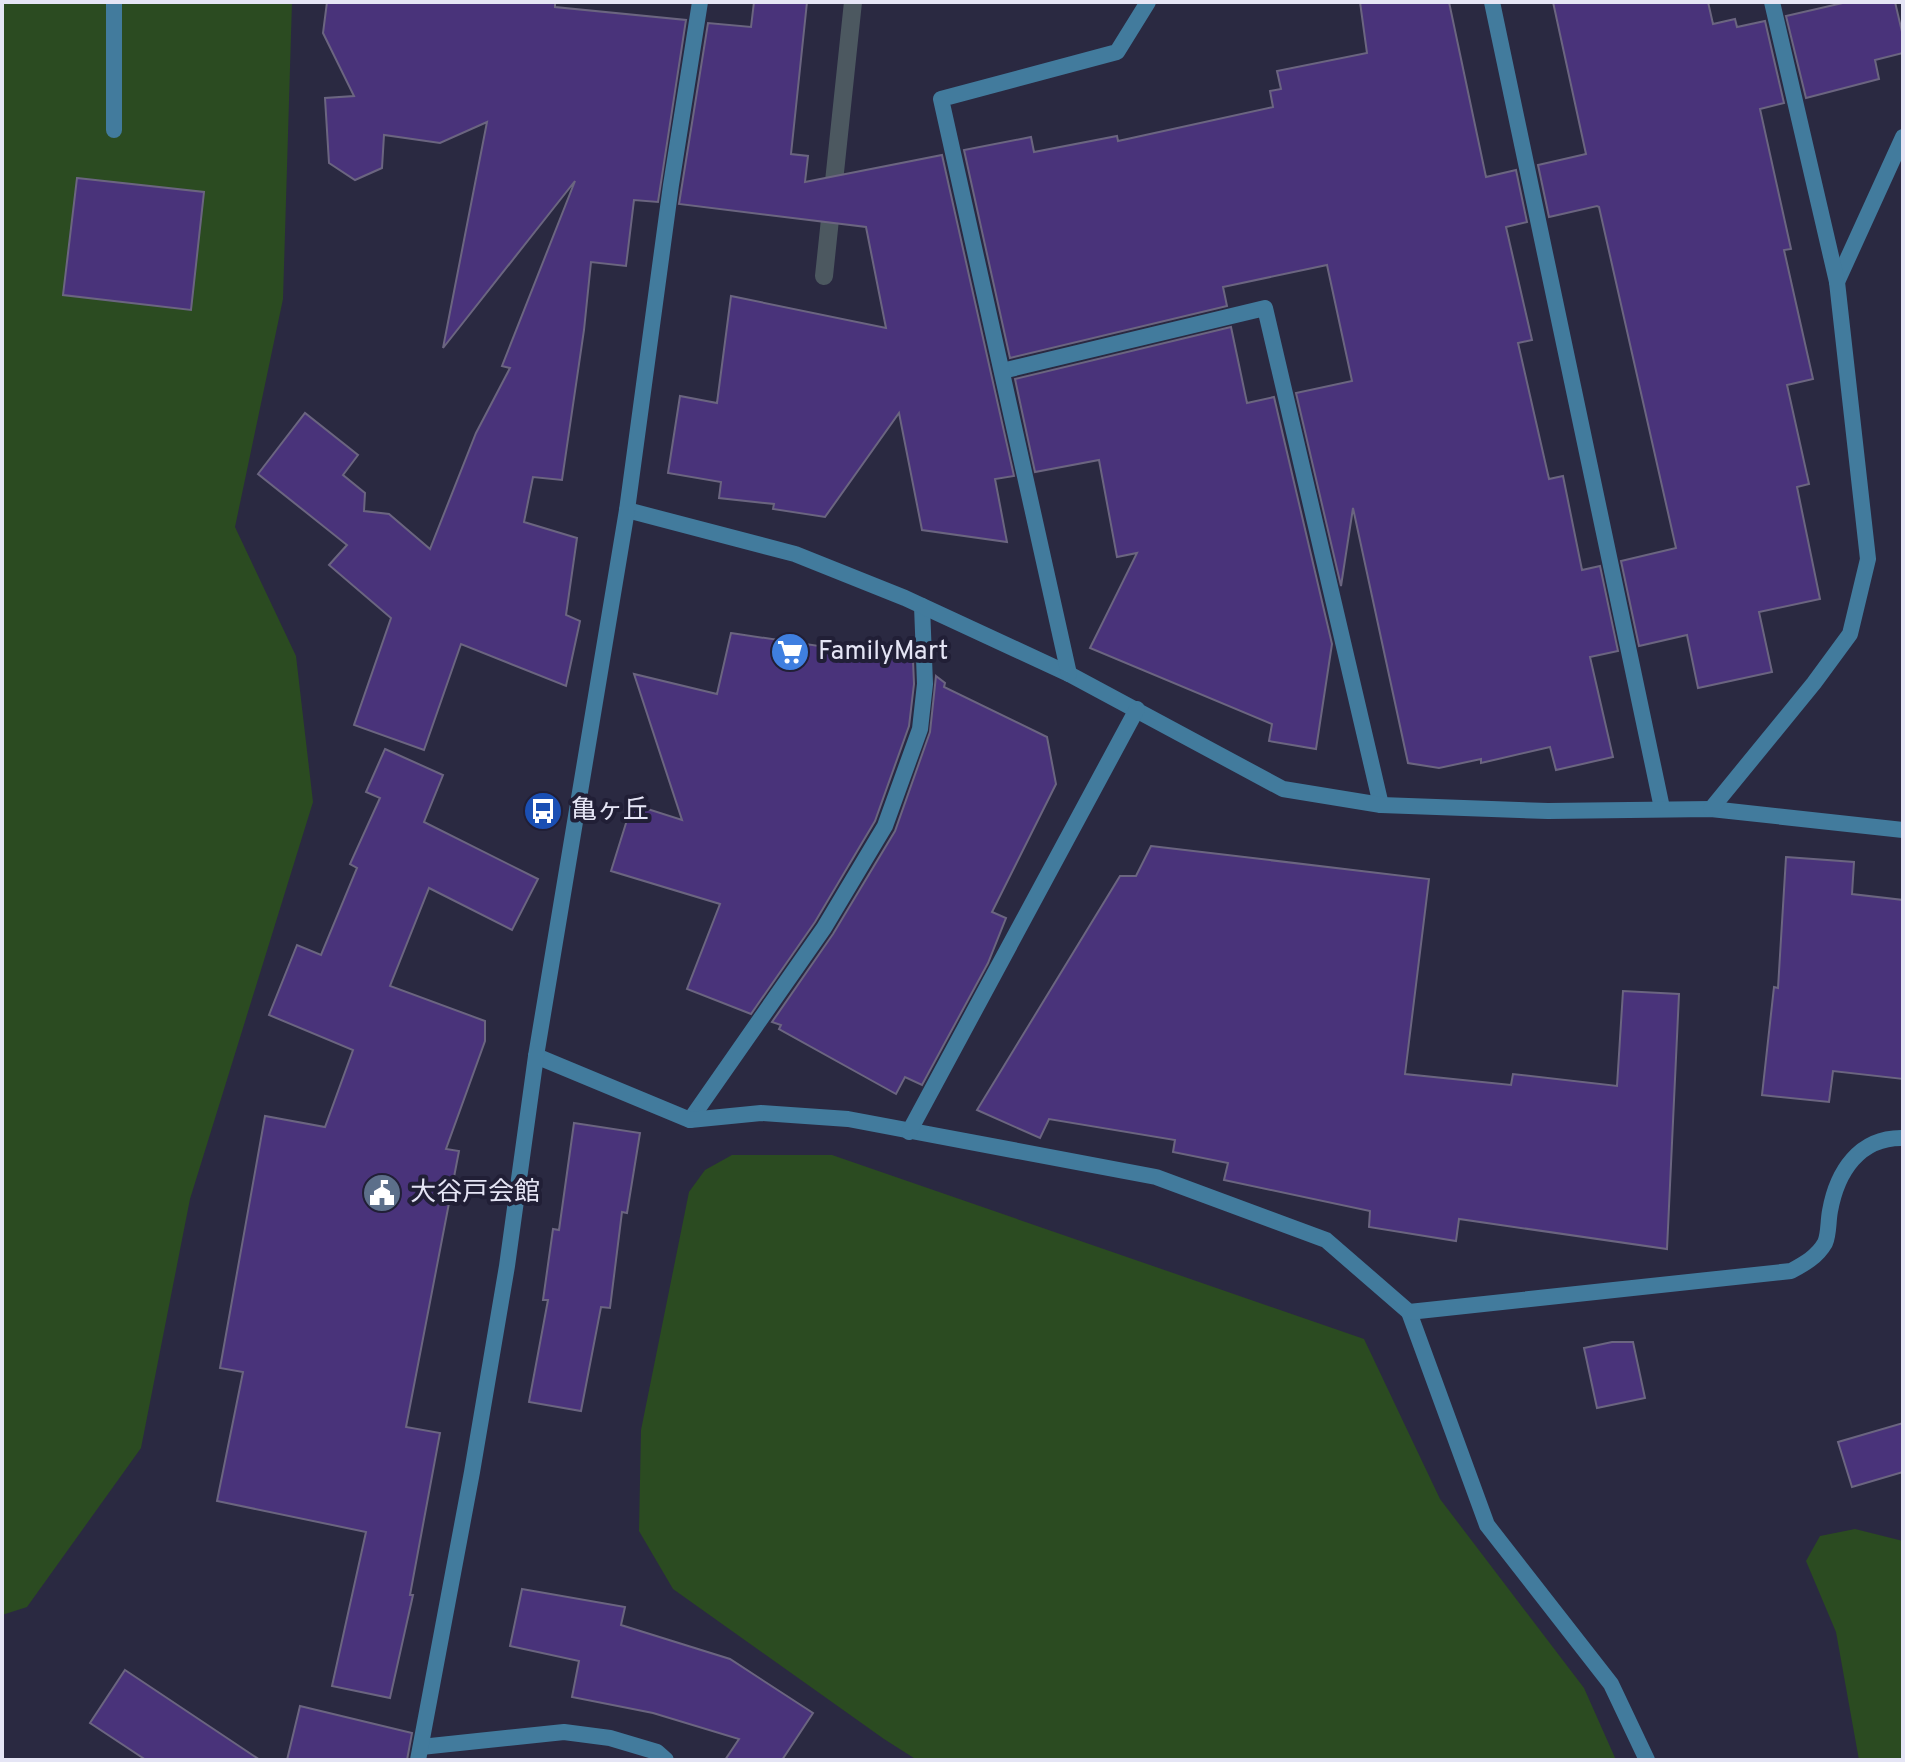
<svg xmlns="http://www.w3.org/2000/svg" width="1905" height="1762" font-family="Overpass,'Noto Sans JP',sans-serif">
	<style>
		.green { fill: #2b4b21 }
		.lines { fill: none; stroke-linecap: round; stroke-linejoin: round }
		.stream { stroke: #4c5860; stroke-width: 18 }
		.building { fill: #49337a; stroke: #6b6580; stroke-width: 2 }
		.service { stroke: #427b9d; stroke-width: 16 }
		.minor { stroke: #427b9d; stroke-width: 16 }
		.tertiary { stroke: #427b9d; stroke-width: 16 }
		.labels { text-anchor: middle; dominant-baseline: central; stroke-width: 8; stroke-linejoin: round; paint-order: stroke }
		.poi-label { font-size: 26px; fill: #e5e5f5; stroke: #211f36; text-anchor: start }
	</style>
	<rect width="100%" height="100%" fill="#2a2941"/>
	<g class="green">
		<polygon points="2,2 292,2 283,299 235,527 296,656 313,802 190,1199 141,1448 27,1607 2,1615"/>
		<polygon points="732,1155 832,1155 1364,1339 1440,1499 1584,1688 1616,1760 917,1760 884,1739 673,1589 639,1531 641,1430 689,1192 705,1170"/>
		<polygon points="1855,1529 1903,1541 1903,1760 1859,1760 1836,1632 1806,1561 1820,1536"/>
	</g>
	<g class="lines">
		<polyline class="stream" points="824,276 853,2"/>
	</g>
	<g class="building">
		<polygon points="327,2 555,2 555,7 686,20 658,202 634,200 626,266 591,262 584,330 562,480 533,477 524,522 577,538 566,615 580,621 566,686 461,644 424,750 354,725 391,618 329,565 347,545 258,474 305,413 358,455 343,475 365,493 364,511 389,514 430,549 476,433 510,368 502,366 575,181 443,348 487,122 440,143 384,135 382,168 355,180 329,163 325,98 354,96 323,33"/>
		<polygon points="754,2 807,2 791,154 808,156 805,182 942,155 1014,476 995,479 1007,542 922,530 899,413 825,517 773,509 774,504 719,498 721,482 668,473 680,396 717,403 731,296 886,328 866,227 679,204 708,23 751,27"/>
		<polygon points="1360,2 1449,2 1486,177 1516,170 1527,222 1506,227 1532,340 1518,343 1549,479 1563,476 1582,570 1600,566 1618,651 1590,657 1613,757 1556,770 1550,747 1481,763 1481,759 1439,768 1408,763 1353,508 1341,586 1296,393 1352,381 1327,265 1223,287 1227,306 1010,358 964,150 1031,137 1034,152 1117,136 1118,141 1273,107 1270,91 1281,89 1277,71 1367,53"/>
		<polygon points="1553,2 1708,2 1713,24 1735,19 1737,27 1765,21 1784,103 1760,109 1791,249 1784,250 1813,379 1787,385 1809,484 1797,487 1820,599 1759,612 1772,672 1698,688 1687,635 1639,646 1621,561 1676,548 1599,207 1597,206 1549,217 1538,165 1586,154"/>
		<polygon points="1847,2 1895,2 1903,36 1903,53 1875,60 1879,79 1806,98 1786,16"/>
		<polygon points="77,178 204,192 191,310 63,295"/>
		<polygon points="1231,327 1247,403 1274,397 1332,644 1316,749 1269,741 1272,724 1090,648 1137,553 1117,557 1099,460 1035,472 1015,379"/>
		<polygon points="731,633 913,660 914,684 909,726 875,821 815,922 751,1014 687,989 720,904 611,871 632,804 682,820 634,674 717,694"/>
		<polygon points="936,676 945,683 944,687 1047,737 1056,784 992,912 1006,918 988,963 922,1085 905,1077 896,1094 779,1029 781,1025 772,1022 833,934 895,831 930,732"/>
		<polygon points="385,749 443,775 424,822 538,879 512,930 429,888 390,986 485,1021 485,1041 446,1149 459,1151 406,1427 440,1433 410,1595 413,1595 390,1698 332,1686 366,1532 217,1501 243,1372 220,1368 265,1116 325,1127 353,1050 269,1015 297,945 321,955 357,868 350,864 380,798 366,792"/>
		<polygon points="1151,846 1429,879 1405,1074 1511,1085 1513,1074 1617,1086 1623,991 1679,994 1667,1249 1459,1219 1456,1241 1369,1227 1370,1211 1224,1180 1228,1163 1173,1152 1175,1140 1049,1119 1040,1138 977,1110 1120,876 1136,876"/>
		<polygon points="1786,857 1854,862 1852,894 1903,900 1903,1079 1833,1071 1829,1102 1762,1095 1774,987 1778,988"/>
		<polygon points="574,1123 640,1133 627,1213 622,1212 610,1308 601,1307 581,1411 529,1402 548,1300 543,1300 553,1229 559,1230"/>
		<polygon points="1612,1342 1633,1342 1645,1398 1597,1408 1584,1348"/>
		<polygon points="1903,1423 1903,1472 1852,1487 1838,1442"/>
		<polygon points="522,1589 625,1607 621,1625 730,1659 813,1713 782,1760 725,1760 739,1739 653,1713 572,1697 579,1661 510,1646"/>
		<polygon points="125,1670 260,1760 146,1760 90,1723"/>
		<polygon points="300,1706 412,1733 407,1760 287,1760"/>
	</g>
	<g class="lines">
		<g class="service">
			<polyline points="114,2 114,130"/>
			<polyline points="690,1120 824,928 885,826 920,729 925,684 922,606"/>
			<polyline points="1409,1312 1487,1525 1611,1684 1647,1760"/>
		</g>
		<g class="minor">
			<polyline points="1492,2 1662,808"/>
			<polyline points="1837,282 1903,137"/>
			<polyline points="1002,371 1265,308 1381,805"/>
			<polyline points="627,510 795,554 905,598 1069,674 1283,789 1381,805 1548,811 1711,809 1903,830"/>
			<polyline points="1069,674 941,99 1117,52 1148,2"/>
			<polyline points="1711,809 1814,683 1850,634 1868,559 1837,282 1772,2"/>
			<path d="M536,1056l154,64 71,-7 87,6 308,58 170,63 83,72 382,-41c13,-7 26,-14 34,-28 4,-9 3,-22 5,-32 7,-39 29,-74 73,-73"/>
			<polyline points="909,1132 1137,709"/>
			<polyline points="421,1747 564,1732 610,1738 657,1752 666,1760"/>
		</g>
		<polyline class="tertiary" points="418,1760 472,1472 507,1266 536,1056 627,510 671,185 700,2"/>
	</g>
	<defs>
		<g id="supermarket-disc" transform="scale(2)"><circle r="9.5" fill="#3f7fe0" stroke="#211f36"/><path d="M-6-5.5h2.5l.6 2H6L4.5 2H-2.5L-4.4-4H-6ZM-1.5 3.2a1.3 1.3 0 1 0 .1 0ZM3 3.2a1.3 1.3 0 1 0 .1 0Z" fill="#fff"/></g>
		<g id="bus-disc" transform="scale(2)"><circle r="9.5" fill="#1a4fb4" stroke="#211f36"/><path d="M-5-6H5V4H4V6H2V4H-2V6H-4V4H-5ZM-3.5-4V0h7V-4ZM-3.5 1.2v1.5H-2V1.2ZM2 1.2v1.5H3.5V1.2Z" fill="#fff"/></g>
		<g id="civic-disc" transform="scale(2)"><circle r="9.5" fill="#5c6f8a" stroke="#211f36"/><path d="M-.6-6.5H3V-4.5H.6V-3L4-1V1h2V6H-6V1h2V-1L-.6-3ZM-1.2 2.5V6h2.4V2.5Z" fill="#fff"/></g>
	</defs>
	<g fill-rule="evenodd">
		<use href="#supermarket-disc" x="790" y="652"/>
		<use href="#bus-disc" x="543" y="811"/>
		<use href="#civic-disc" x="382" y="1193"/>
	</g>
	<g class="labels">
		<g class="poi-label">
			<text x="818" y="652">FamilyMart</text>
			<text x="571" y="811">亀ヶ丘</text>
			<text x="410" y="1193">大谷戸会館</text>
		</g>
	</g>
	<rect width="1905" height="1762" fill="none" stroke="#e5e5f5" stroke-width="8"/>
</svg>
